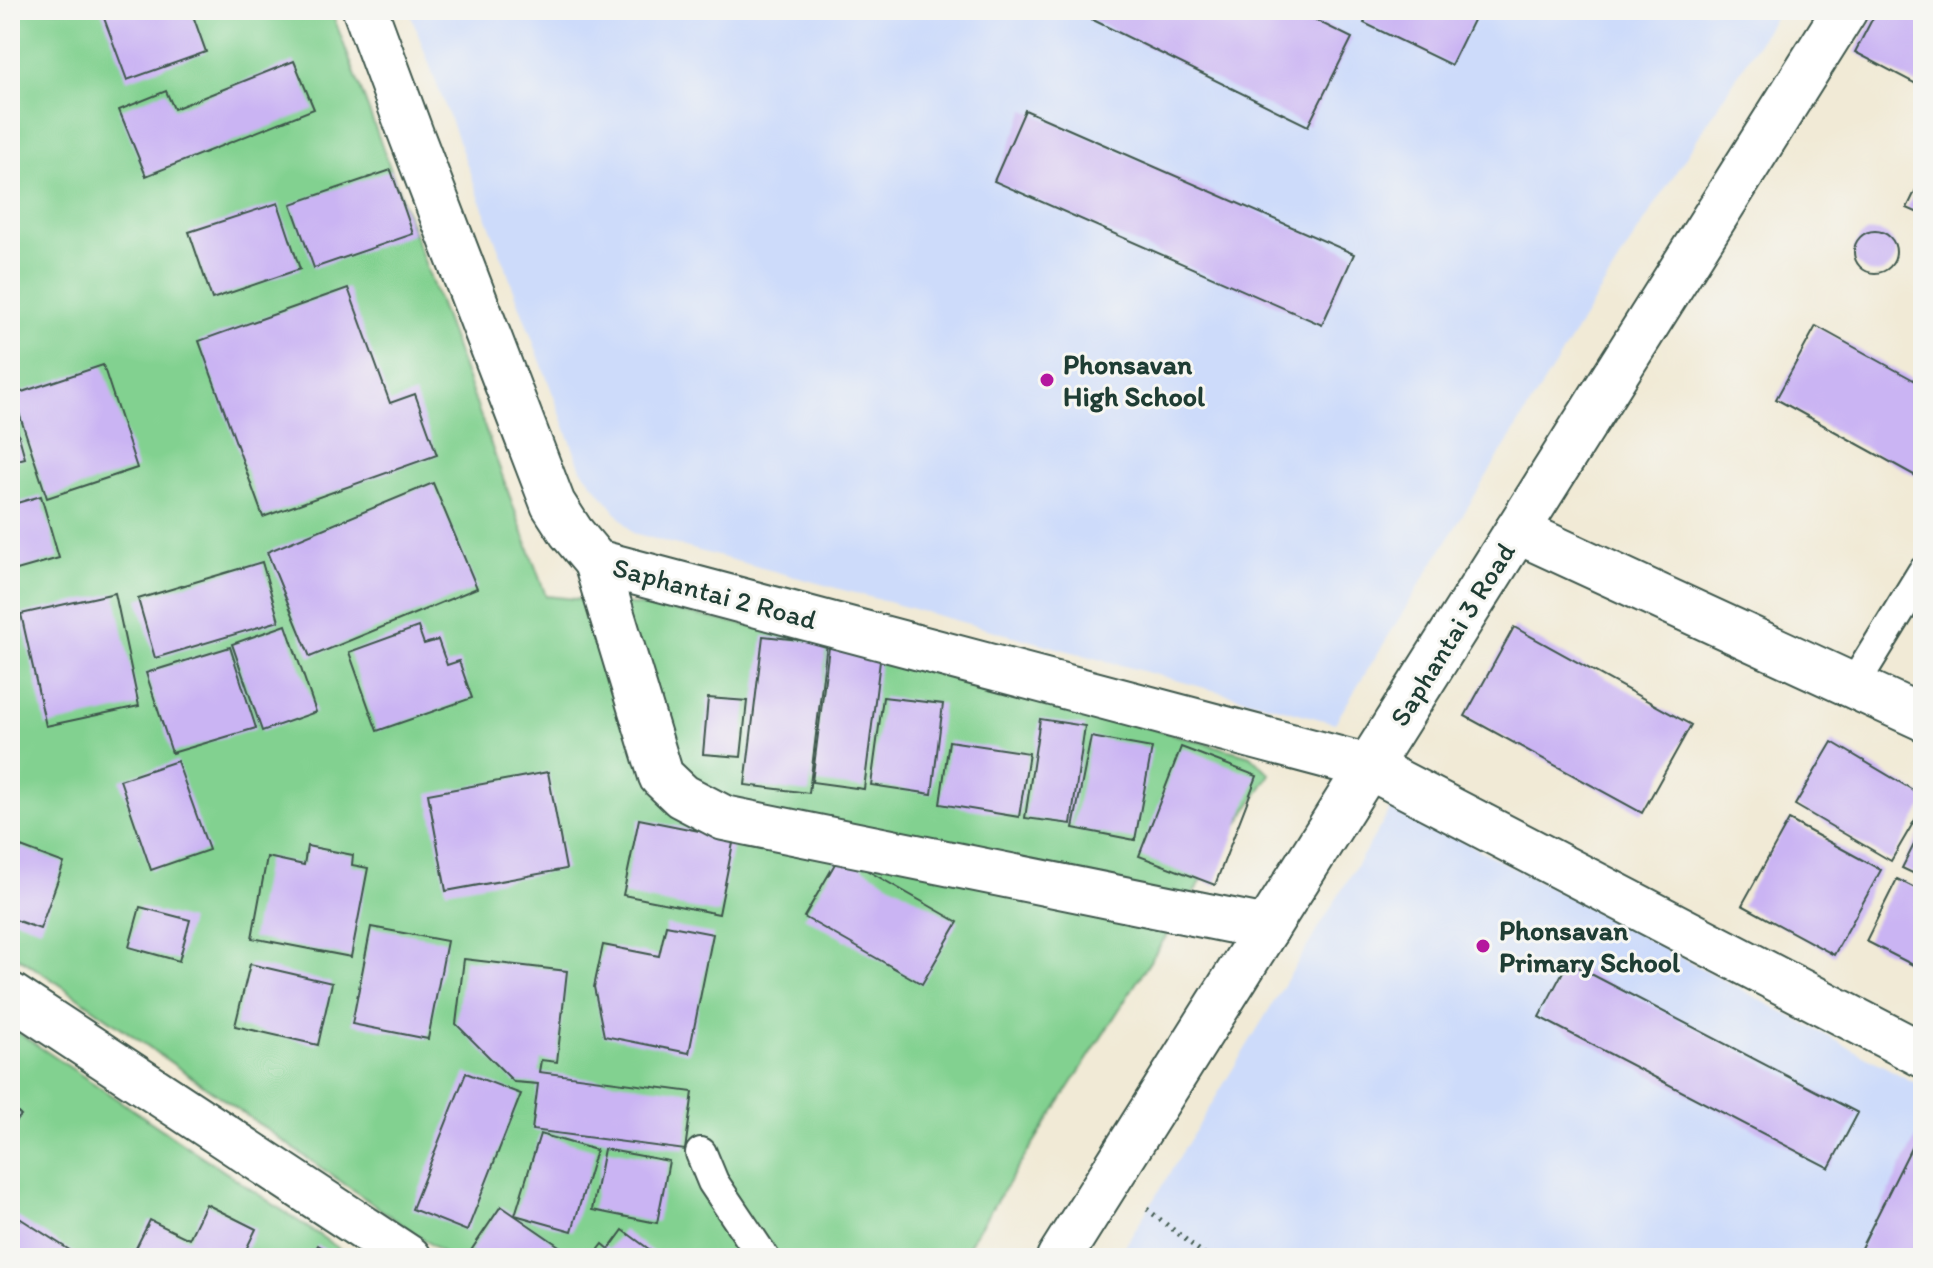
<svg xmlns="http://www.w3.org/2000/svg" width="1933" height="1268" font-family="Itim,sans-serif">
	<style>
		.built { fill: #cddbfa }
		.green { fill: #82d190; stroke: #508762; stroke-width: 2 }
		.building { fill: #cab4f3 }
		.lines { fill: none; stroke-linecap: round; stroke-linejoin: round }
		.service-casing { stroke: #3e574c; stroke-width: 34 }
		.minor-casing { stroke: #3e574c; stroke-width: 48 }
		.path { stroke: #3e574c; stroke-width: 5; stroke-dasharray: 2 6; stroke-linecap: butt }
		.service { stroke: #fff; stroke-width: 30 }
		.minor { stroke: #fff; stroke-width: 44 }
		.poi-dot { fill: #b5179e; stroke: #f6f6f2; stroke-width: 3 }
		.labels { text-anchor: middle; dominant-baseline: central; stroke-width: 6; stroke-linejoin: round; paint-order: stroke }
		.poi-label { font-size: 28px; font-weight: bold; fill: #1f3d34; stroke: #f6f6f2; text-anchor: start }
		.street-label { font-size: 28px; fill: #1f3d34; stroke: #f6f6f2 }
	</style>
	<rect width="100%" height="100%" fill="#f6f6f2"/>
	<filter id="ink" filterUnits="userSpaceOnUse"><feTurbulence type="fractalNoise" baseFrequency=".0125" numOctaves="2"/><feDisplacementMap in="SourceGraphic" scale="16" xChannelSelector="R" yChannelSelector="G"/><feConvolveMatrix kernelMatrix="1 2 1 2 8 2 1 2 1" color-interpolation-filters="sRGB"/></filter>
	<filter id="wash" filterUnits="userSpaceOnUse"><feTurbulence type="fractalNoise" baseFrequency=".006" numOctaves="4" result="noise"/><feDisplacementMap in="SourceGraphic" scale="32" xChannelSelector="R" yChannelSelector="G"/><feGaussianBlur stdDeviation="1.8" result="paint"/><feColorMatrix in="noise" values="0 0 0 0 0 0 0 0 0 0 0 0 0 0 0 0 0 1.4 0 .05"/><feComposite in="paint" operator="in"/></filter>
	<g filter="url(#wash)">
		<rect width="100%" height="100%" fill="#f1ead6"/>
		<g class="built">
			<polygon points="409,10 1779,10 1601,290 1335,723 633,533 581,469"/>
			<polygon points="1394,804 1923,1087 1923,1258 1118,1258"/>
		</g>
		<g class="green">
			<polygon points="10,10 331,10 391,170 546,596 662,608 881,653 1251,756 1270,774 960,1258 450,1258 59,984 10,952"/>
			<polygon points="10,1027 353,1258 10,1258"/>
		</g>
		<g id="blocks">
			<g class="building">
				<polygon points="101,10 191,10 206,52 127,80"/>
				<polygon points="1073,10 1295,10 1352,38 1308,126"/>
				<polygon points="1370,10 1478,10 1451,65 1364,23"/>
				<polygon points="1877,10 1923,10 1923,71 1916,84 1855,52"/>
				<polygon points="294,61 314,109 146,176 119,110 166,91 174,109"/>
				<polygon points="1025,110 1354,254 1322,325 994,181"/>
				<polygon points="391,170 413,234 314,268 291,204"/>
				<polygon points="1923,175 1923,215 1907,208"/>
				<polygon points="278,203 300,269 212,299 189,232"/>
				<circle cx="1875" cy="252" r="21"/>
				<polygon points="348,288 390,403 415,394 437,455 263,517 199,341"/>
				<polygon points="1816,326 1919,383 1923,376 1923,480 1776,399"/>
				<polygon points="103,365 137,468 47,498 13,395"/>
				<polygon points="10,404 25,458 10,462"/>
				<polygon points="433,483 477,588 310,657 267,552"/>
				<polygon points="41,496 59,558 10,572 10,505"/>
				<polygon points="262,562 279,621 155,658 138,599"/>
				<polygon points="115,593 139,706 46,726 21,614"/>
				<polygon points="286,625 316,712 262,731 232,644"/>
				<polygon points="418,627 424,644 438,640 447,665 459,661 472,698 377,731 349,652"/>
				<polygon points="1514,627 1691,725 1642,813 1465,716"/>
				<polygon points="763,636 827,643 809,793 745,785"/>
				<polygon points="230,647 256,728 172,753 146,673"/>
				<polygon points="829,647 881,653 864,789 812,782"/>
				<polygon points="883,697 943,704 932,794 871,785"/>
				<polygon points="708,698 747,701 741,757 703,754"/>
				<polygon points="1040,719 1085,726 1071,824 1025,818"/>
				<polygon points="1091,737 1152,748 1135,840 1073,828"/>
				<polygon points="949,741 1029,753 1019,817 940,804"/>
				<polygon points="1832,742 1923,796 1923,806 1891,861 1795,805"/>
				<polygon points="1181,747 1257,776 1215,885 1139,856"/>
				<polygon points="177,761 209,850 151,870 120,780"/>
				<polygon points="548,772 566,869 446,891 428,794"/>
				<polygon points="639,819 734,838 719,914 623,895"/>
				<polygon points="1789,820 1881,870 1834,955 1742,905"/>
				<polygon points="1923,827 1923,878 1902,868"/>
				<polygon points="307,846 353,855 352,865 368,868 351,957 252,938 267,857 304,865"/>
				<polygon points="21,847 64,863 40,929 10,918 10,876"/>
				<polygon points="840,855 958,922 922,984 804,917"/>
				<polygon points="1897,879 1923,892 1923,970 1866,941"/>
				<polygon points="140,907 190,920 179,961 129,947"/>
				<polygon points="666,925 713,934 689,1053 604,1036 594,987 603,945 659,956"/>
				<polygon points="371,927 447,941 428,1039 352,1024"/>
				<polygon points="464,959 567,971 557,1062 541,1060 539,1072 693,1092 685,1150 532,1130 538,1084 514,1082 456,1024"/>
				<polygon points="1568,962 1858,1113 1829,1168 1539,1017"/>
				<polygon points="250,964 332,983 318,1045 235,1026"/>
				<polygon points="466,1073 521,1094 467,1231 412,1209"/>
				<polygon points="10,1105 21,1116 10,1126"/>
				<polygon points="540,1134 596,1150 572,1231 515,1215"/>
				<polygon points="1916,1138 1923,1142 1923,1258 1856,1258"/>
				<polygon points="604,1149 669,1161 657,1223 592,1210"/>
				<polygon points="206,1204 256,1229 242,1258 131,1258 150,1220 189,1239"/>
				<polygon points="501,1206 565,1250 560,1258 479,1258 470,1252"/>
				<polygon points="10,1212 82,1258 10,1258"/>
				<polygon points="623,1230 661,1258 592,1258 603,1244 609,1249"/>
				<polygon points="318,1245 340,1258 310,1258"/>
			</g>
		</g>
	</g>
	<g filter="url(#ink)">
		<use href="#blocks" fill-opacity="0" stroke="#3e574c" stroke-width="2"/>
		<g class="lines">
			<g class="service-casing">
				<g id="service">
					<polyline points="1853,686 1923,572"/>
					<polyline points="701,1153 713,1182 764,1258"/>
				</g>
			</g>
			<g class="minor-casing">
				<g id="minor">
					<polyline points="365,10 412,137 553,504 571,532 596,562 1369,767 1923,1055"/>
					<polyline points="1517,531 1923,718"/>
					<polyline points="596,562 661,776 682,796 724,818 1267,928"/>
					<polyline points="10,995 409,1258"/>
					<polyline points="1059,1258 1845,10"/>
				</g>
			</g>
			<polyline class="path" points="1147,1209 1209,1258"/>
			<use href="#service" class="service"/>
			<use href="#minor" class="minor"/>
		</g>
	</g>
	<g class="poi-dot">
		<circle cx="1047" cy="380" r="8"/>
		<circle cx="1483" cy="946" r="8"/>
	</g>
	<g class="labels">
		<g class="poi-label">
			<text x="1063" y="364">Phonsavan<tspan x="1063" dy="32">High School</tspan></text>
			<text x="1499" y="930">Phonsavan<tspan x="1499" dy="32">Primary School</tspan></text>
		</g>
		<g class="street-label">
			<text transform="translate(715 593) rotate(15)">Saphantai 2 Road</text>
			<text transform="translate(1452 634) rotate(-58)">Saphantai 3 Road</text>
		</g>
	</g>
	<rect width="1933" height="1268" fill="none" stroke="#f6f6f2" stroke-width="40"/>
</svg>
